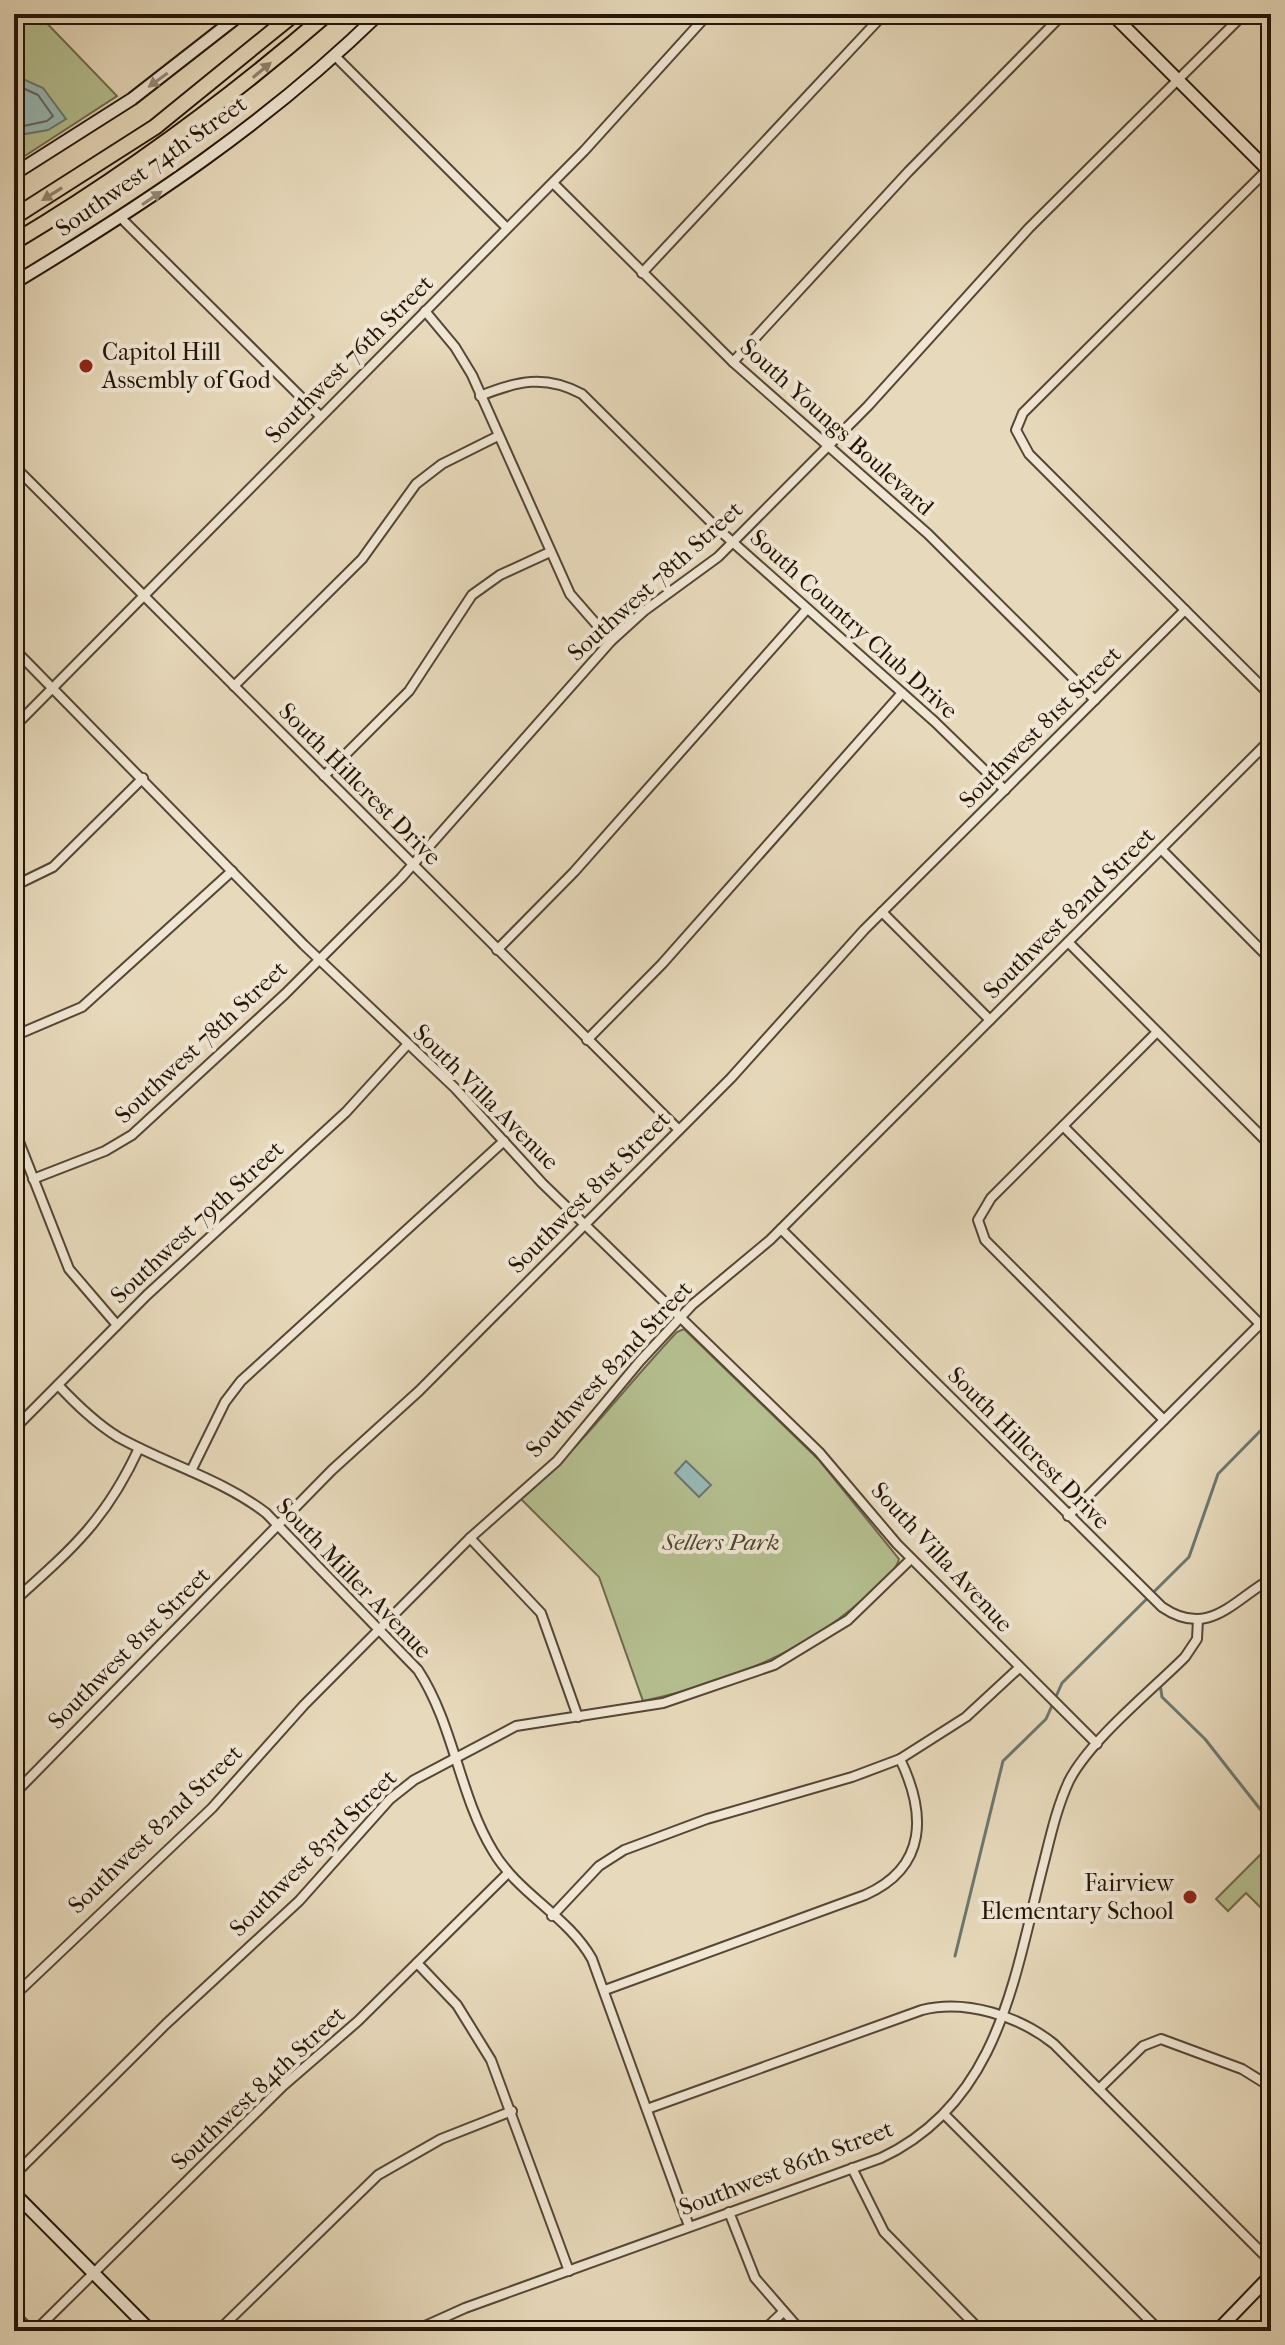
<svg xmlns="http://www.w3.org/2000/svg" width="1285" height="2345" font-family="'IM FELL French Canon',serif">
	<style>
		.green { fill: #b5bf90; stroke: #6d6a4c; stroke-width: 2 }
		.water { fill: #98b9b6; stroke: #6a7770; stroke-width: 2 }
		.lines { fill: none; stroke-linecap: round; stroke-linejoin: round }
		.shore { stroke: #5e675e; stroke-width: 2 }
		.stream { stroke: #6a7770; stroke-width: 3 }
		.street-casing { stroke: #564634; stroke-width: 12 }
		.secondary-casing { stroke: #251507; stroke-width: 15 }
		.highway-casing { stroke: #251507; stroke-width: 18 }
		.street { stroke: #efe6d3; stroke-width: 8 }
		.secondary { stroke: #efe6d3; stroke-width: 11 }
		.highway { stroke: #e7d9bb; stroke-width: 14 }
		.oneway { fill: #90816a }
		.oneway2 { fill: #948877 }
		.poi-dot { fill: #8f2418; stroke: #efe6d3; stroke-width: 3 }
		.labels { text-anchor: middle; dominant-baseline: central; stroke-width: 8; stroke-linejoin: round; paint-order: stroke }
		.street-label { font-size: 24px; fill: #251507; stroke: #efe6d3 }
		.poi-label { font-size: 24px; fill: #251507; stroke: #efe6d3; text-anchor: start }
		.park-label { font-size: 24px; font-style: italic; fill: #504830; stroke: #efe6d3 }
	</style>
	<rect width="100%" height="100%" fill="#e7d9bb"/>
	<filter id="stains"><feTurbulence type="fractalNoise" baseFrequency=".0025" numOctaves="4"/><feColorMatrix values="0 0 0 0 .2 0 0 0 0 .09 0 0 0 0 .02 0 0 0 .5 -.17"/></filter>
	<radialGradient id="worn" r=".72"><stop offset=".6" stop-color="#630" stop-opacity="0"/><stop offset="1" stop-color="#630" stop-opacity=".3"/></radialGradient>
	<g class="green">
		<polygon points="14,14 38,14 117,96 14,163"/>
		<path d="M684,1329l135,131 80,99c-3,12 -14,20 -23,28 -62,62 -149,96 -233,114l-44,-124 -78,-78c59,-50 103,-111 156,-167z"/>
		<polygon points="1268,1847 1271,1850 1271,1909 1267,1914 1246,1893 1228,1911 1216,1899"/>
	</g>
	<g class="water">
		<polygon points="14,75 43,88 66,119 48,130 14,136"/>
		<polygon points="686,1461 711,1485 699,1497 675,1473"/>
	</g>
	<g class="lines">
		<polyline class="shore" points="14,84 38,95 53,116 47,121 14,128"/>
		<g class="stream">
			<polyline points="1160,1684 1162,1697 1205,1739 1271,1823"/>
			<polyline points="955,1956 1003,1761 1046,1719 1062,1683 1189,1557 1218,1474 1271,1420"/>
		</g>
		<g class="street-casing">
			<g id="street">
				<polyline points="335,56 507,228"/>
				<polyline points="1270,167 1023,413 1016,430 1029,454 1271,696"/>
				<polyline points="553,183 733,362 928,534 1095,700"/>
				<polyline points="121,218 320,416"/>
				<polyline points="642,273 884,14"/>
				<polyline points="425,311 455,347 472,375 570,594 611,641"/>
				<polyline points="733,362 908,172 1063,14"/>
				<path d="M480,396c37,-15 65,-22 102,-2l137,136 216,192 70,68"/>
				<polyline points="14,466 679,1130"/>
				<polyline points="14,649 304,945 455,1088 542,1183 819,1452 897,1544 1097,1744"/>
				<polyline points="234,686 362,559 416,484 442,464 498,436"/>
				<polyline points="14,727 584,151 708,14"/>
				<polyline points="324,776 409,691 472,595 500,575 550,552"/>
				<polyline points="1161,849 1271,960"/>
				<polyline points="14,886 53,867 143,778"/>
				<polyline points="882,912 990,1020"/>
				<polyline points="1068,942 1271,1146"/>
				<polyline points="497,950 574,872 807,609"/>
				<polyline points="1157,1032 991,1198 978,1220 985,1240 1164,1420"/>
				<polyline points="14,1036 82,1007 232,871"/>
				<polyline points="587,1040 662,964 902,693"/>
				<polyline points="1063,1126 1260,1324"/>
				<polyline points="14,1129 69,1269 117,1325"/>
				<polyline points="33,1179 105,1151 132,1135 285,994 401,878 611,641 644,611 718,557 868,406 1029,228 1244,14"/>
				<path d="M781,1229l381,378c47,32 71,-7 109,-28"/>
				<path d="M58,1385c18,19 37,38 60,52 48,27 104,42 148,76l152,157c36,55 41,125 75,181 25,43 75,65 99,108l97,267"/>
				<polyline points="14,1429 147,1295 346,1112 407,1045"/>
				<polyline points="191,1471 225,1402 241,1381 504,1141"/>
				<polyline points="1068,1516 1271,1313"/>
				<polyline points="470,1538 541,1613 578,1717"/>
				<path d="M14,1601c58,-52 92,-81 125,-153"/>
				<polyline points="14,1794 332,1470 419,1391 731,1078 864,930 1185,610"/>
				<polyline points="552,1916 599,1866 624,1850 707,1819 852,1777 900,1759 966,1717 1019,1668"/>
				<polyline points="417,1963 457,2005 491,2060 569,2271"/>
				<path d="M605,1990l260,-95c63,-28 61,-82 35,-136"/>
				<polyline points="14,1996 212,1808 304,1705 470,1538 557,1461 640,1361 692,1305 770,1240 1271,739"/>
				<polyline points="1099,2089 1143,2046 1161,2039 1242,2069 1271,2087"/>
				<path d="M647,2109l275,-99c44,-11 97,6 132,34l217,218"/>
				<polyline points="945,2115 1160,2331"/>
				<polyline points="852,2168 884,2232 981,2331"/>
				<polyline points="14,2175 166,2024 299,1901 390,1799 414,1780 516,1726 663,1703 774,1665 848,1620 911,1559"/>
				<polyline points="729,2212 755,2278 801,2331"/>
				<polyline points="14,2314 31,2331"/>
				<polyline points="35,2331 283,2086 358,2021 507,1874"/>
				<polyline points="218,2331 378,2175 441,2139 512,2111"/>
				<path d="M414,2331l51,-23 416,-150c119,-56 133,-181 163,-296 7,-28 13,-55 25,-81 21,-41 82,-90 116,-124l12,-18 1,-20"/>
				<polyline points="763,2331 783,2312"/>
			</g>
		</g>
		<g class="secondary-casing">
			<g id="secondary">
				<polyline points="1112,14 1271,173"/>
				<polyline points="14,174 132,99 241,14"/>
				<path d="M14,283c134,-81 252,-159 365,-269"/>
				<polyline points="14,2193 151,2331"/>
				<polyline points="1217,2331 1271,2275"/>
			</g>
		</g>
		<g class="highway-casing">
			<g id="highway">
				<polyline points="14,217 155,127 294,14"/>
				<path d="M14,242c112,-67 214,-142 313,-228"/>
			</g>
		</g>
		<use href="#street" class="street"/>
		<use href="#secondary" class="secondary"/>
		<use href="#highway" class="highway"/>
	</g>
	<defs><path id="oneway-solid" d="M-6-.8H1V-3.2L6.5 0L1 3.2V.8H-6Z" transform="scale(2)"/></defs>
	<g class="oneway">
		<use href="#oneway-solid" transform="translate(262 70) rotate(-40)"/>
		<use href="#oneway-solid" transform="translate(52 194) rotate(148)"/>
	</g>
	<g class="oneway2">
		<use href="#oneway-solid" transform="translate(158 80) rotate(144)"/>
		<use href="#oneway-solid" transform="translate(152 198) rotate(-34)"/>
	</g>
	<g class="poi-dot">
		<circle cx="86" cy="366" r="8"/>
		<circle cx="1190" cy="1897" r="8"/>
	</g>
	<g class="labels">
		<g class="street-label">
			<text transform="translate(151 166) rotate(-35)">Southwest 74th Street</text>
			<text transform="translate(349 359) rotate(-45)">Southwest 76th Street</text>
			<text transform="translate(837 427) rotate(42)">South Youngs Boulevard</text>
			<text transform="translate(655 581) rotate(-42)">Southwest 78th Street</text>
			<text transform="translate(854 624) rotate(42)">South Country Club Drive</text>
			<text transform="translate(1040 727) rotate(-45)">Southwest 81st Street</text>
			<text transform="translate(360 784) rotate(45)">South Hillcrest Drive</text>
			<text transform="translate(1069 913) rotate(-45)">Southwest 82nd Street</text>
			<text transform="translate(201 1042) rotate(-43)">Southwest 78th Street</text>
			<text transform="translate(486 1097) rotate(45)">South Villa Avenue</text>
			<text transform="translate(589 1192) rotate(-45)">Southwest 81st Street</text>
			<text transform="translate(197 1222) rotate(-43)">Southwest 79th Street</text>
			<text transform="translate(609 1369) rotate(-47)">Southwest 82nd Street</text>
			<text transform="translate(1029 1448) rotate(45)">South Hillcrest Drive</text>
			<text transform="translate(942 1557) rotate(47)">South Villa Avenue</text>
			<text transform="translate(354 1578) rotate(46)">South Miller Avenue</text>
			<text transform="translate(129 1648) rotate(-45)">Southwest 81st Street</text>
			<text transform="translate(155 1829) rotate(-44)">Southwest 82nd Street</text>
			<text transform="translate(313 1853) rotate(-45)">Southwest 83rd Street</text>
			<text transform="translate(258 2088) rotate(-43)">Southwest 84th Street</text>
			<text transform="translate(786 2168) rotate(-21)">Southwest 86th Street</text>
		</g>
		<g class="poi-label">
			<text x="102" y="352">Capitol Hill<tspan x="102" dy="28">Assembly of God</tspan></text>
			<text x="1174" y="1883" text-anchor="end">Fairview<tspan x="1174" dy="28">Elementary School</tspan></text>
		</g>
		<g class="park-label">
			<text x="721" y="1542">Sellers Park</text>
		</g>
	</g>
	<rect width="1285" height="2345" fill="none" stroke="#e7d9bb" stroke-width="48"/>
	<rect x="16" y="16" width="1253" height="2313" fill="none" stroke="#251507" stroke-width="4"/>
	<rect x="24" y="24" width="1237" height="2297" fill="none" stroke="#251507" stroke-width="2"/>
	<rect width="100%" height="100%" filter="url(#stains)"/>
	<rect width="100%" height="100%" fill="url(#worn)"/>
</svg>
